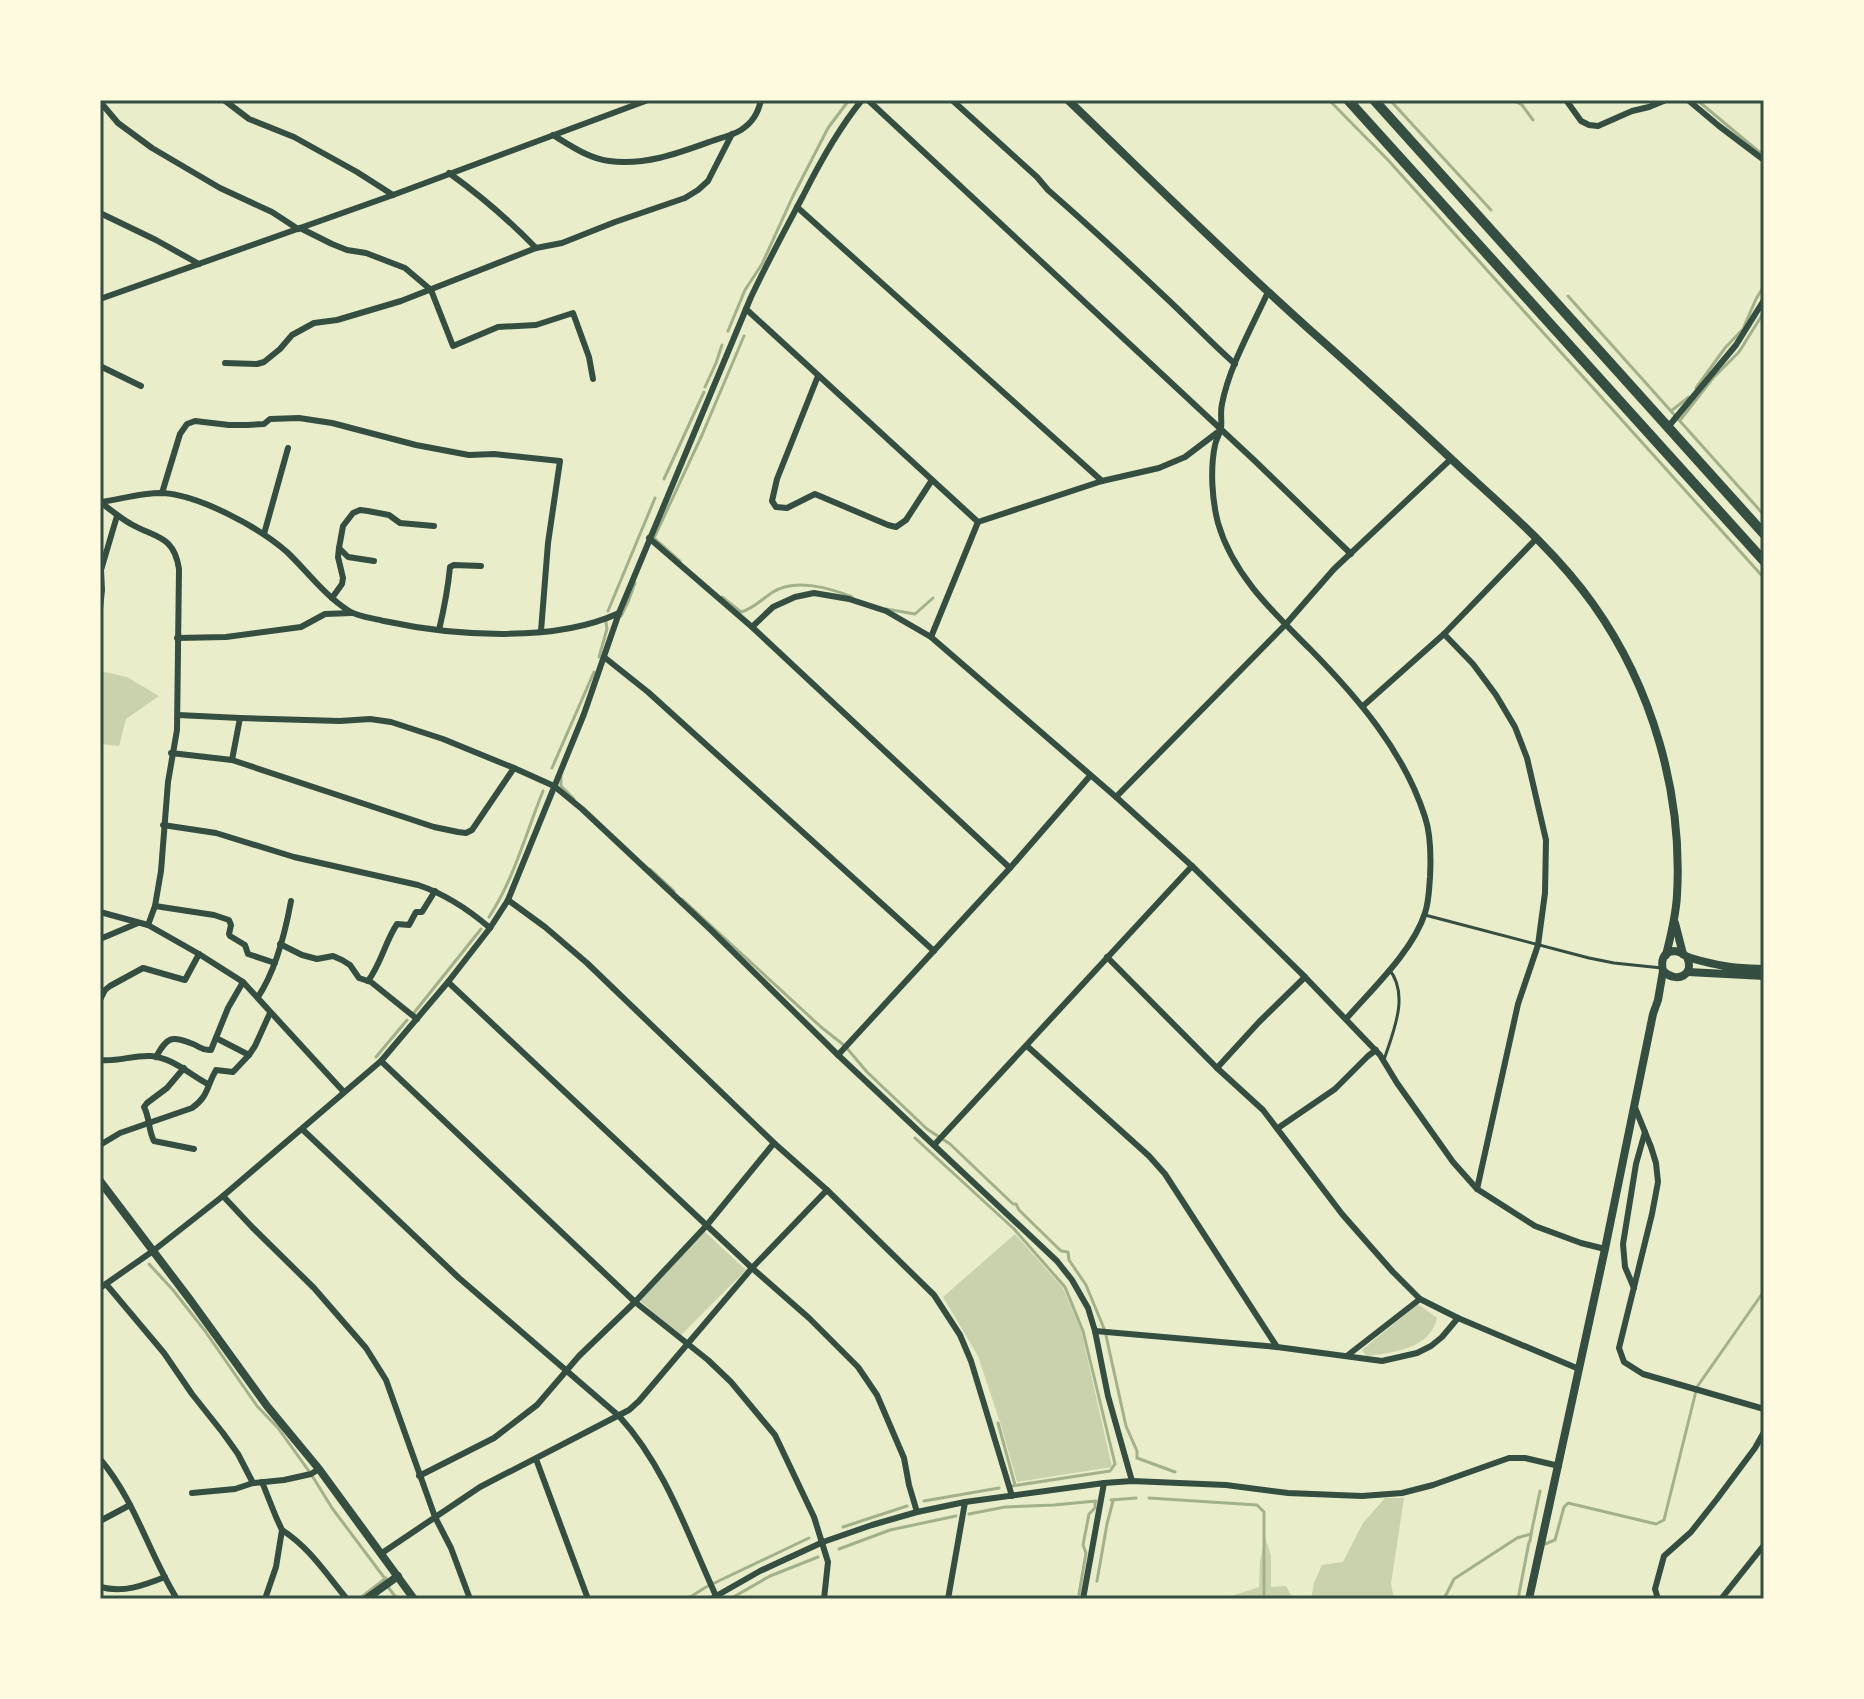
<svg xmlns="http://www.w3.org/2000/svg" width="1864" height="1699" font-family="Helvetica,sans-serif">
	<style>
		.green { fill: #cad2ad }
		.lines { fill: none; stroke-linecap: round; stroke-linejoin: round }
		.stream { stroke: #a3b18a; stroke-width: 3 }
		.service { stroke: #344e41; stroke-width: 3 }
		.minor { stroke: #344e41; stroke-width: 6 }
		.tertiary { stroke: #344e41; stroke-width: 8 }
		.primary { stroke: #344e41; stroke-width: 10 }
		.neatline { fill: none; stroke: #344e41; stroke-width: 3 }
	</style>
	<rect width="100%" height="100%" fill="#e9edc9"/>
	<g class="green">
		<polygon points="100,671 127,677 159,696 126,719 119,746 100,744"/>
		<polygon points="704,1231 746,1270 680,1336 637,1298"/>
		<polygon points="1015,1234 1063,1288 1081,1330 1112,1467 1017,1482 1001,1425 978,1356 943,1297"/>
		<path d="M1418,1304l19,14c-6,30 -44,35 -70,38l-5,-6z"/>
		<polygon points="1385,1498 1404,1498 1391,1584 1394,1599 1311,1599 1314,1583 1322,1565 1343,1562 1363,1523"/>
		<polygon points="1265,1537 1271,1555 1271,1587 1286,1586 1293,1599 1222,1599 1259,1587 1260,1561"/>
	</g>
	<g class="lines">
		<g class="stream">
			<polyline points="1329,100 1388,160 1764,578"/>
			<polyline points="1390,100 1491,210"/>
			<polyline points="1513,100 1522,105 1533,120"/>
			<polyline points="1697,100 1764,156"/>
			<polyline points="1568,296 1764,515"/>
			<polyline points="728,331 745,290 762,264 793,196 828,128 849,100"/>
			<polyline points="705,387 716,363 722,345"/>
			<polyline points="1696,388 1725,348 1743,329 1756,299 1764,286"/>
			<polyline points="1671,411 1689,397"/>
			<polyline points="1681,419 1713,378 1739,352 1764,312"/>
			<polyline points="664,479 704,392"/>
			<polyline points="680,561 654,538 702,435 744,336"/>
			<path d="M722,597l19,15c12,-3 21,-13 32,-20 22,-14 57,-4 79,5"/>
			<polyline points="886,609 915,614 933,598"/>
			<polyline points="608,611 655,498"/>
			<polyline points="621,616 628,602 635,583"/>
			<polyline points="599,657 607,629 606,622"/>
			<polyline points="552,768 594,672"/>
			<polyline points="561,776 561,786 574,799"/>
			<polyline points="650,869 674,891"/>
			<polyline points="682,899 821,1027 845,1046 867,1072 927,1129 950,1144 1013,1204 1016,1204 1019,1210 1061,1251 1068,1252 1069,1260 1086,1285 1105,1331 1126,1426 1137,1451 1137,1458 1175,1472"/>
			<path d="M489,917c25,-38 37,-84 54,-126"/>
			<polyline points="413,1014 481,929"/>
			<polyline points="376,1057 407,1020"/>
			<polyline points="915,1138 1014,1229 1065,1287 1083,1331 1115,1464 1110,1471 1012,1486"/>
			<polyline points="149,1264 173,1290 205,1331 257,1406 278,1428 311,1474 332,1508 386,1580"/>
			<polyline points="998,1423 1015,1485"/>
			<polyline points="1149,1498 1257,1505 1264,1512 1264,1599"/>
			<polyline points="1111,1500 1136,1498"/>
			<polyline points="924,1501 999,1488"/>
			<polyline points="969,1514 1005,1507 1054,1505 1096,1501"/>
			<polyline points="843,1527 907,1506"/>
			<polyline points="1531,1534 1540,1491"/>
			<polyline points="1545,1544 1555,1540 1564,1507 1568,1503 1656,1524 1664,1520 1697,1387 1764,1291"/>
			<polyline points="839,1549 890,1530 956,1516"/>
			<polyline points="1097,1581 1107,1524 1113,1501"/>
			<polyline points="388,1587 397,1599"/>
			<polyline points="1079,1594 1086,1553 1083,1545 1089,1514 1095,1508 1095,1502"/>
			<polyline points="359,1599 386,1578"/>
			<polyline points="687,1599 706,1587 809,1538"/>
			<polyline points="730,1599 770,1576 818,1557"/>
			<polyline points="1095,1599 1095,1598"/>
			<polyline points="1444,1599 1454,1579 1517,1538 1531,1534 1530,1541"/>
			<polyline points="1518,1599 1529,1542"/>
		</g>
		<g class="service">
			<polyline points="1425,915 1589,958 1614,963 1662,968"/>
			<path d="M1384,1060c9,-28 26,-65 5,-91"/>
		</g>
		<g class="minor">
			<polyline points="224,100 249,119 294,137 357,172 393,195"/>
			<polyline points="868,100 1255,461 1351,554"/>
			<path d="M952,100l85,77 11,13c39,34 78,70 115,105 25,23 47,47 72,69"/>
			<polyline points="1566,100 1581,121 1589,125 1598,126 1632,111 1649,107 1666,100"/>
			<polyline points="1688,100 1719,126 1764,160"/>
			<polyline points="102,104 118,123 152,148 220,188 272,212 298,229"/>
			<path d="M553,135c18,11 35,23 56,26 36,5 70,-8 103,-20 9,-3 21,-6 29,-11 12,-8 17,-17 20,-30"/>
			<path d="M449,173c32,23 60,47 87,75"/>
			<polyline points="797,207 1102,481"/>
			<polyline points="100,213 156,240 199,264"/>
			<polyline points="300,228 332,244 347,250 366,253 405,268 431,290 453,346 498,327 536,325 573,313 589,357 593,379"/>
			<path d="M1268,292c-16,35 -39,75 -46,112 -2,8 0,16 -1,24 -1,6 -5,11 -6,17 -5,24 -3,55 3,78 15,52 55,89 92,126 47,48 94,102 115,168 6,18 6,41 5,60 -1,12 -1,24 -5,36 -12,38 -53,76 -79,106"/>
			<polyline points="100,299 393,195 648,100"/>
			<polyline points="746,309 978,522 1102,481 1159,468 1185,457 1218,432"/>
			<polyline points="225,363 257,364 264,362 280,349 292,335 314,323 337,320 401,301 536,248 562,243 615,222 685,198 698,190 708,181 732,134"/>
			<polyline points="100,366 141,386"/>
			<polyline points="818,376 777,479 772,501 776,507 787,508 815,494 888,525 896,527 906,520 932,480"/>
			<polyline points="1668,427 1736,345 1764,300"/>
			<polyline points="162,493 180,434 187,424 195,421 229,425 247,425 264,424 270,419 299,418 332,423 416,445 469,455 494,454 560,461 548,543 541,631"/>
			<path d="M100,502c10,7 20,16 31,22 24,14 43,11 48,45l-2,161 -9,52 -7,89 -6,35 -7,19"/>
			<path d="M101,502c20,-3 40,-9 60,-9 37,1 99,35 126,59 20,19 38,44 62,59 10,6 24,7 35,10 69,15 171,22 235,-8"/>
			<polyline points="264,534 288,448"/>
			<polyline points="649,538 752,627 1010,868"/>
			<polyline points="339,548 348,557 374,561"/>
			<polyline points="332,598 342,584 343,578 338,557 339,548 343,526 353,513 360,510 368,511 389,515 400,523 434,526"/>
			<polyline points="100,609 102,590 101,570 117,516"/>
			<polyline points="752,627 773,607 795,597 814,593 849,599 886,611 931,637 1116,797 1192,866 1305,977 1380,1055 1397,1083 1453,1162 1477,1189 1535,1226 1581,1243 1605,1249"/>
			<path d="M439,630c5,-21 9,-42 11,-63l4,-2 27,1"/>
			<polyline points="1444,634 1473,664 1496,695 1515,727 1527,758 1546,840 1545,893 1538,945 1518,1004 1477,1189"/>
			<polyline points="931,637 978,522"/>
			<polyline points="177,638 226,637 301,627 325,614 352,613"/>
			<polyline points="604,657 648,692 934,951"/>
			<polyline points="1363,706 1444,634 1537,538"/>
			<polyline points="178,715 240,718 340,721 370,719 391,722 443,739 514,768 554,786 582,809 711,930 838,1055 1057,1261 1072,1280 1088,1308 1095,1331 1108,1396 1132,1481"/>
			<polyline points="171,753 232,760 434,827 458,832 466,833 472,830 514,768"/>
			<polyline points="232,760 240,718"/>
			<polyline points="1116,797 1286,624 1334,569 1451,459"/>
			<path d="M163,825l53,8 78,24 124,28c27,9 50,24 72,43"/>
			<polyline points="508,900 545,927 587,963 774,1143 827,1190 934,1295 960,1335 971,1361 1012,1496"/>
			<polyline points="155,906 214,915 229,920 231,925 229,934 230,936 245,945 248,954 275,963"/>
			<polyline points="100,912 148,925 199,954 243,982 343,1091"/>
			<polyline points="100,939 138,923"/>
			<polyline points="280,944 302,955 317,959 333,956 342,960 350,965 359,978 371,982 417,1019"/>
			<polyline points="1107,957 1217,1068 1263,1110 1342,1214 1393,1272 1420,1299 1458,1318 1579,1369"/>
			<path d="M368,981c13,-17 17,-39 29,-57l12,1 7,-13h6l13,-21"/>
			<polyline points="448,982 752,1268 809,1318 858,1367 877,1395 904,1458 909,1485 917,1512"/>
			<path d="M258,997c18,-27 27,-63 33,-96"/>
			<polyline points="100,1000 105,990 110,986 143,968 185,980 199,954"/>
			<polyline points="216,1038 249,1055"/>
			<polyline points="1027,1046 1149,1156 1165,1174 1277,1347"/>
			<polyline points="838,1055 1010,868 1090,776"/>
			<path d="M156,1057c11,-20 15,-22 37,-13 8,3 9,7 18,6l17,-42 15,-26"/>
			<path d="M100,1060c18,2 33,-5 51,-4 22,2 38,18 57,28"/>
			<polyline points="381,1061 635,1302 708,1360 731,1382 775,1435 814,1517 828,1562 824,1599"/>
			<path d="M184,1068l-17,20 -20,15 -3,4c6,11 4,23 10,34l40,8"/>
			<polyline points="1217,1068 1259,1022 1305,977"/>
			<polyline points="1634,1105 1651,1147 1656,1163 1658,1182 1652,1214 1619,1348 1624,1362 1643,1374 1764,1409"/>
			<polyline points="1278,1128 1335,1089 1368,1056 1376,1050"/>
			<path d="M302,1129l157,149 160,138c46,50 69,119 97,180"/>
			<polyline points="935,1144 1192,866"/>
			<path d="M100,1145l20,-12 72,-25c17,-12 14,-21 24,-38l17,2 16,-17 6,-9 15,-33"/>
			<polyline points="223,1196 252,1227 314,1288 366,1348 386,1380 435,1517 451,1548 470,1599"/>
			<polyline points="106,1284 164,1353 192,1394 223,1433 238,1454 253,1483"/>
			<path d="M100,1288l53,-37 70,-55 158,-135 67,-79 42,-54 18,-28 76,-186 35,-101 132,-316c16,-34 34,-67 52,-101 17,-34 35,-67 59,-96"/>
			<polyline points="1634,1288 1625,1267 1623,1244 1636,1164 1645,1132"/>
			<polyline points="1095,1331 1277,1347 1382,1361 1417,1353 1431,1346 1442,1337 1458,1318"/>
			<polyline points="1348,1355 1420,1299"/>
			<path d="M100,1459c35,41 49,95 77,140"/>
			<polyline points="536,1459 588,1599"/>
			<polyline points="419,1476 494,1438 537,1405 579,1356 635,1302 707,1225 774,1143"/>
			<polyline points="262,1482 276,1517 282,1530 276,1567 265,1599"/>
			<polyline points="192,1493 235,1489 253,1483 284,1480 311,1474 319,1469"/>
			<polyline points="100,1521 130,1505"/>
			<path d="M282,1530c27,17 45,45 65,69"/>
			<polyline points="382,1553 480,1487 629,1410 639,1401 752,1268 827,1190"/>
			<path d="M100,1587c24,6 42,-1 65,-10"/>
			<polyline points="711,1599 760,1571 823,1542 872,1525 917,1512 965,1502 1104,1483 1132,1481 1226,1485 1288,1493 1362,1496 1402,1493 1433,1485 1509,1458 1525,1458 1559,1466"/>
			<polyline points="948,1599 965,1502"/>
			<polyline points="1083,1599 1104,1483"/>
			<polyline points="1658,1599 1655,1589 1664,1556 1691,1532 1717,1499 1755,1448 1764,1432"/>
			<polyline points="1721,1599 1764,1545"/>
		</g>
		<g class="tertiary">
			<path d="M1068,100c80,77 159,156 242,230 51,45 102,92 152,139 46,42 94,83 131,135 59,83 90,189 84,291 -1,21 -6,40 -11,60"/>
			<polyline points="1675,923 1683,954"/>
			<path d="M1687,957c8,18 -10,27 -24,14 -2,-9 -1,-19 11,-20 7,0 6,2 12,5 8,4 28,8 38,10 13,3 27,2 40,3"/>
			<polyline points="1688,972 1764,976"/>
			<polyline points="100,1181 191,1301 267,1406 319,1469 414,1599"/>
			<polyline points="366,1599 398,1576"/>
			<polyline points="1529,1599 1605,1249 1653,1014 1658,1000 1663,971"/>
		</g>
		<g class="primary">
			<polyline points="1348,100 1764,561"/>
			<polyline points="1374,100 1764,534"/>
		</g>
	</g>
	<rect width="1864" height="1699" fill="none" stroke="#fefae0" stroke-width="204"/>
	<rect x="102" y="102" width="1660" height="1495" class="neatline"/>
</svg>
